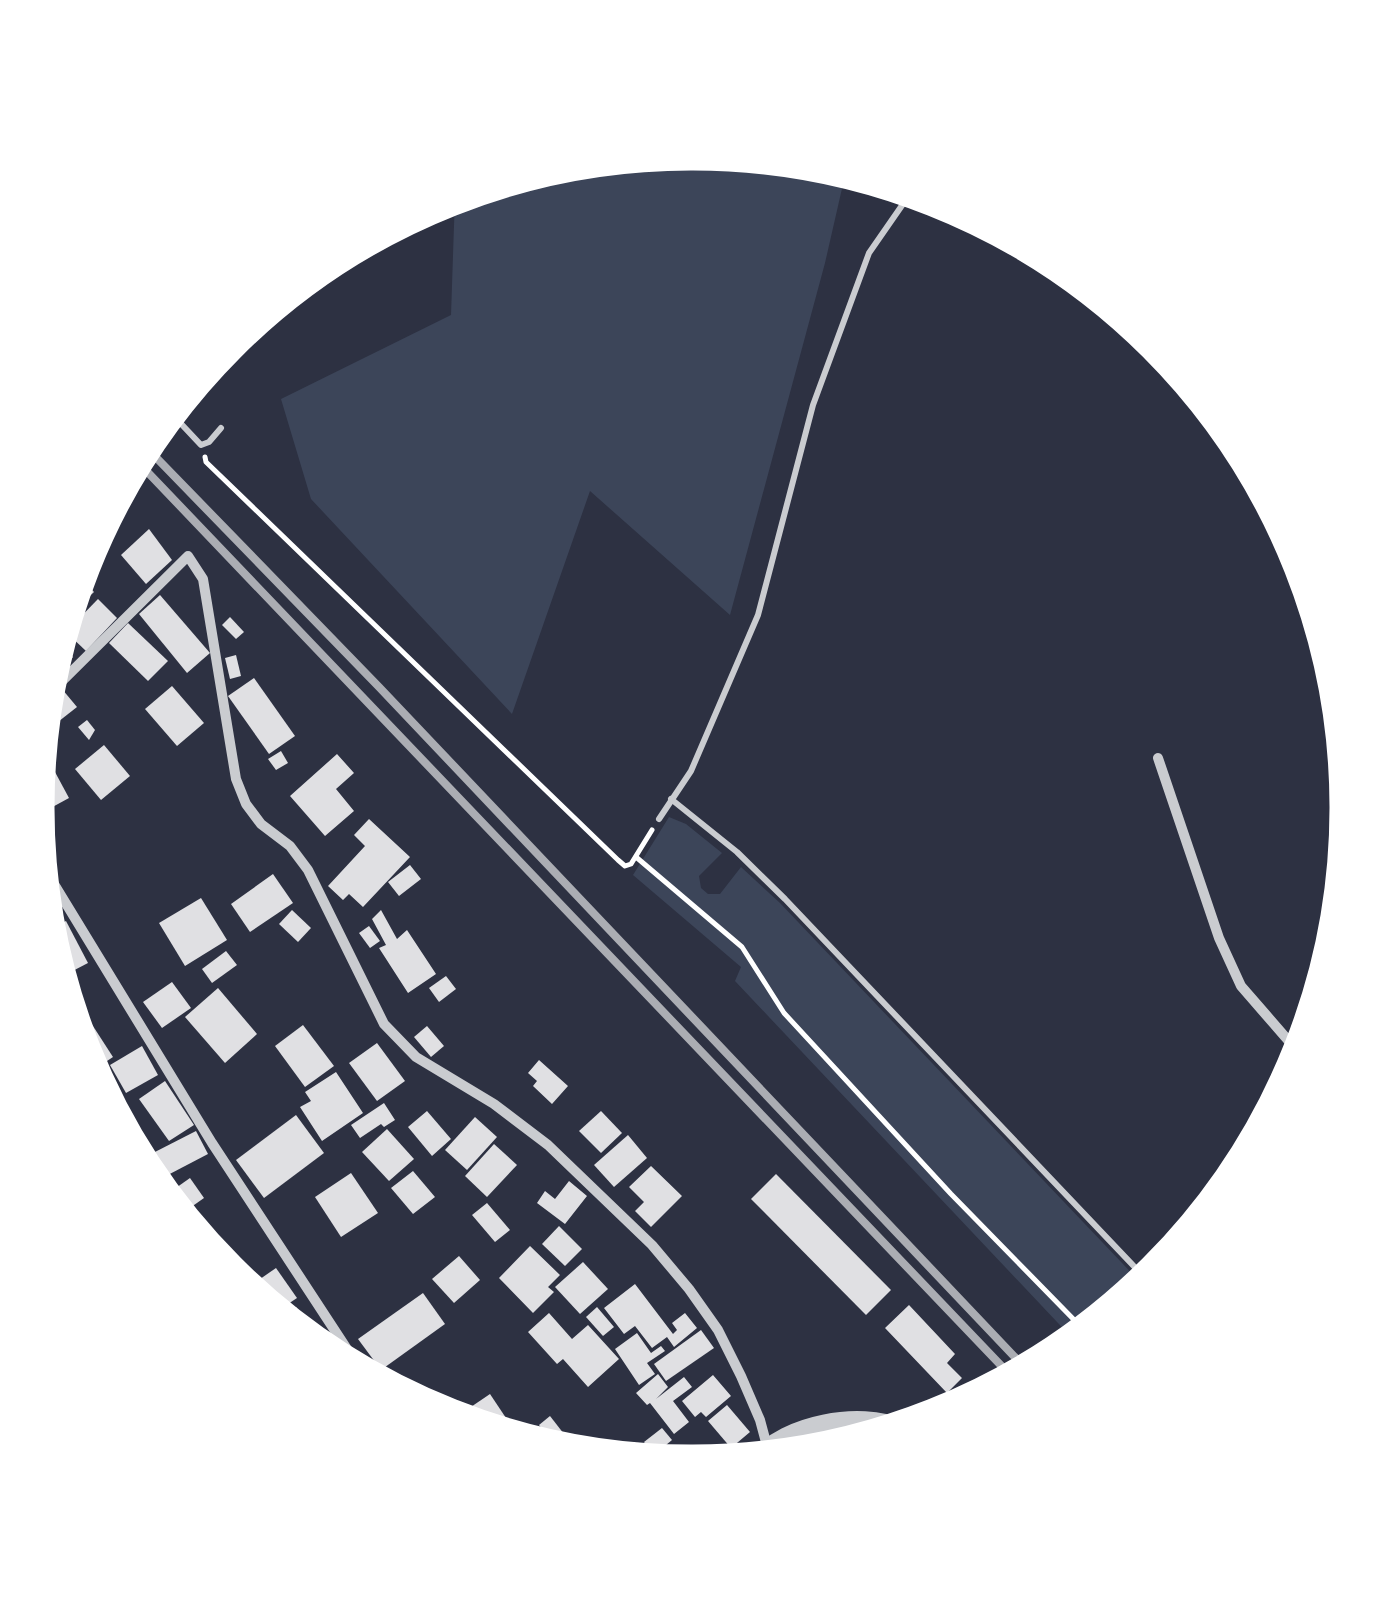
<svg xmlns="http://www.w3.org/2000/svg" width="1384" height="1615" font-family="'DejaVu Sans',sans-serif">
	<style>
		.green { fill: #3c4559 }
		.building { fill: #e0e0e3 }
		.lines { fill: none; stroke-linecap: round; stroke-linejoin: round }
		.path { stroke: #fff; stroke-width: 5 }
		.service { stroke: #caccd0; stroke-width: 6 }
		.minor { stroke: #caccd0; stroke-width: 10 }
		.tertiary { stroke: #caccd0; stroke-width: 18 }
		.rail { stroke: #abadb3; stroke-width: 8 }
		.rim { fill: none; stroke: #fff; stroke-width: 5 }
	</style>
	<rect width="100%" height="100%" fill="#2d3142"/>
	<g class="green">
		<polygon points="693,151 821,163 846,171 825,263 730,615 590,491 512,714 311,499 281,399 451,315 455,196 564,163"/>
		<polygon points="669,817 686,824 722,853 699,876 701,888 708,894 720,894 741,867 780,903 1142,1284 1074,1340 735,981 741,967 633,875"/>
	</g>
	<g class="building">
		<polygon points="149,529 172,560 146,584 121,555"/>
		<polygon points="79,576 94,592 66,619"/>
		<polygon points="160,595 210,653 187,673 139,614"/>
		<polygon points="98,599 117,618 86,651 66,632"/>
		<polygon points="230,617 244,632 236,639 222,625"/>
		<polygon points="128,623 168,661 148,681 109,643"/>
		<polygon points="59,643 73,657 47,682 48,679"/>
		<polygon points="236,655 241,676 230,679 225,658"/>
		<polygon points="254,678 295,736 269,754 228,696"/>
		<polygon points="172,686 204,723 177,746 145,709"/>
		<polygon points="62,689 77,707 49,729 43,722 45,703"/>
		<polygon points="87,720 95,730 89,740 78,727"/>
		<polygon points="104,745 130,776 101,800 75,769"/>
		<polygon points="41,746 69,798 36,816 35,807"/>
		<polygon points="281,751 288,763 276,770 268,759"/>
		<polygon points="337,754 354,773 336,789 354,811 325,836 290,796"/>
		<polygon points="369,819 410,857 363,907 349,894 343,900 328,886 365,846 354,835"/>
		<polygon points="410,865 421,879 399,896 388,882"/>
		<polygon points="273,874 293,903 250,932 231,904"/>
		<polygon points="201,898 227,940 185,966 159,923"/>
		<polygon points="292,910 311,928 298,942 279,924"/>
		<polygon points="381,910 397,939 407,930 436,974 408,993 379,948 386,945 372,919"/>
		<polygon points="66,921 88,963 63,976 47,931"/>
		<polygon points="369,926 380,941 370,948 359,933"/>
		<polygon points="226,951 237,965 212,983 202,969"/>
		<polygon points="446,976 456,989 439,1002 429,988"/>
		<polygon points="172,982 191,1008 162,1028 143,1002"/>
		<polygon points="218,988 257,1034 225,1063 185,1017"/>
		<polygon points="71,992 113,1057 92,1071 66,996"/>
		<polygon points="303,1025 334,1066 305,1087 275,1046"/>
		<polygon points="427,1026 444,1046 431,1057 414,1037"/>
		<polygon points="377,1043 405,1081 377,1101 349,1063"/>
		<polygon points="142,1046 158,1075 126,1093 110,1065"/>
		<polygon points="539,1060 568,1086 552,1104 533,1086 537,1081 528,1073"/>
		<polygon points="103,1066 120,1092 107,1101 93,1073"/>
		<polygon points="336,1072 363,1113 322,1141 300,1107 311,1101 305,1092"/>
		<polygon points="165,1081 194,1125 169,1141 139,1099"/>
		<polygon points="384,1103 395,1120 384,1127 381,1124 360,1138 351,1125"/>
		<polygon points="427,1111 451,1139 432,1156 408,1127"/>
		<polygon points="601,1111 622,1133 601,1153 579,1131"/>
		<polygon points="296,1115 324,1153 264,1198 236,1160"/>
		<polygon points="475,1117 497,1137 467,1170 445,1150"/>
		<polygon points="387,1129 414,1159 389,1181 362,1152"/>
		<polygon points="196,1131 208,1154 164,1177 151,1154"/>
		<polygon points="628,1135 647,1158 614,1187 594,1165"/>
		<polygon points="494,1144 517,1165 487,1197 465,1176"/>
		<polygon points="651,1166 682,1196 651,1227 635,1211 644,1202 629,1187"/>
		<polygon points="413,1171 435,1197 413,1214 391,1188"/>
		<polygon points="351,1173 378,1213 341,1237 315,1197"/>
		<polygon points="776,1174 891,1290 866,1315 751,1199"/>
		<polygon points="190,1178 204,1198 187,1210 173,1190"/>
		<polygon points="569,1181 587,1196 565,1224 537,1203 545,1191 555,1199"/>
		<polygon points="487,1203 510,1230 495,1242 472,1215"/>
		<polygon points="559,1226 582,1249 565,1266 542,1244"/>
		<polygon points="530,1246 560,1275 548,1287 554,1292 533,1313 499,1278"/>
		<polygon points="459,1256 480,1280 454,1303 432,1279"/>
		<polygon points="583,1262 608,1289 580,1314 555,1287"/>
		<polygon points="276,1268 297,1298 276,1312 247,1288"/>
		<polygon points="635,1284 673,1334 677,1330 672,1323 685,1313 697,1328 674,1347 667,1337 652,1348 635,1326 624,1334 604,1308"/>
		<polygon points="423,1293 445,1324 381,1370 358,1339"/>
		<polygon points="909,1305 955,1354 947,1363 962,1378 947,1393 885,1328"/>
		<polygon points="296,1307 308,1325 299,1331 281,1316"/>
		<polygon points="597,1307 614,1327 603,1336 586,1317"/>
		<polygon points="549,1313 572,1339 588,1325 619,1359 588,1387 563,1359 557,1364 528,1332"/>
		<polygon points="311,1327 332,1351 328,1354 303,1334"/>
		<polygon points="701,1330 714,1348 666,1381 654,1364"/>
		<polygon points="637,1333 651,1353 661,1346 665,1351 647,1363 655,1374 639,1385 615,1349"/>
		<polygon points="658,1374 668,1387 656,1399 684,1377 692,1387 673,1401 689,1422 674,1434 650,1403 647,1405 636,1393"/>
		<polygon points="713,1375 731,1396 706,1417 701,1412 695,1417 682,1401"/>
		<polygon points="490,1394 520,1439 469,1423 462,1413"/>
		<polygon points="727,1405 750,1432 731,1448 708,1421"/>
		<polygon points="550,1416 564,1434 553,1443 539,1425"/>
		<polygon points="662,1428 672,1440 654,1455 644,1442"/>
	</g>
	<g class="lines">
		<g class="path">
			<polyline points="205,457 206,462 618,860 625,866 631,864 652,830"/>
			<polyline points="636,857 742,947 784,1013 951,1194 1085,1331"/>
		</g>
		<g class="service">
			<polyline points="170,412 201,445 209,442 221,428"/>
			<polyline points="671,799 737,852 785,899 1147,1280"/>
			<polyline points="659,819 691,771 758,615 813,405 869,253 912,191"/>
			<polyline points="821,1430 844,1445"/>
			<polyline points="798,1436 804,1454"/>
		</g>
		<g class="minor">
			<polyline points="46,697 188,556 203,579 236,779 246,804 261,824 290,846 308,870 384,1024 416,1057 494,1104 548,1145 652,1245 689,1289 718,1330 741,1376 760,1420 767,1446"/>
			<polyline points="1158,758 1219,938 1241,986 1300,1054"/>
			<polyline points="40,861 212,1143 362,1372"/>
			<polyline points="45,904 59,893"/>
		</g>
		<path class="tertiary" d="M758,1458c26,-34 103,-48 142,-30"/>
		<g class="rail">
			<polyline points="144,445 379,687 1027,1370"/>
			<polyline points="136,460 1013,1378"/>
		</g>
	</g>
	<path d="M0 0H1384V1615H0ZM691 168H693A639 639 0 0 1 1332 807V808A639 639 0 0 1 693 1447H691A639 639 0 0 1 52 808V807A639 639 0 0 1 691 168Z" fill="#fff" fill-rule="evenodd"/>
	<path class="rim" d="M691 168H693A639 639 0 0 1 1332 807V808A639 639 0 0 1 693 1447H691A639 639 0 0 1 52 808V807A639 639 0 0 1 691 168Z"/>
</svg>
